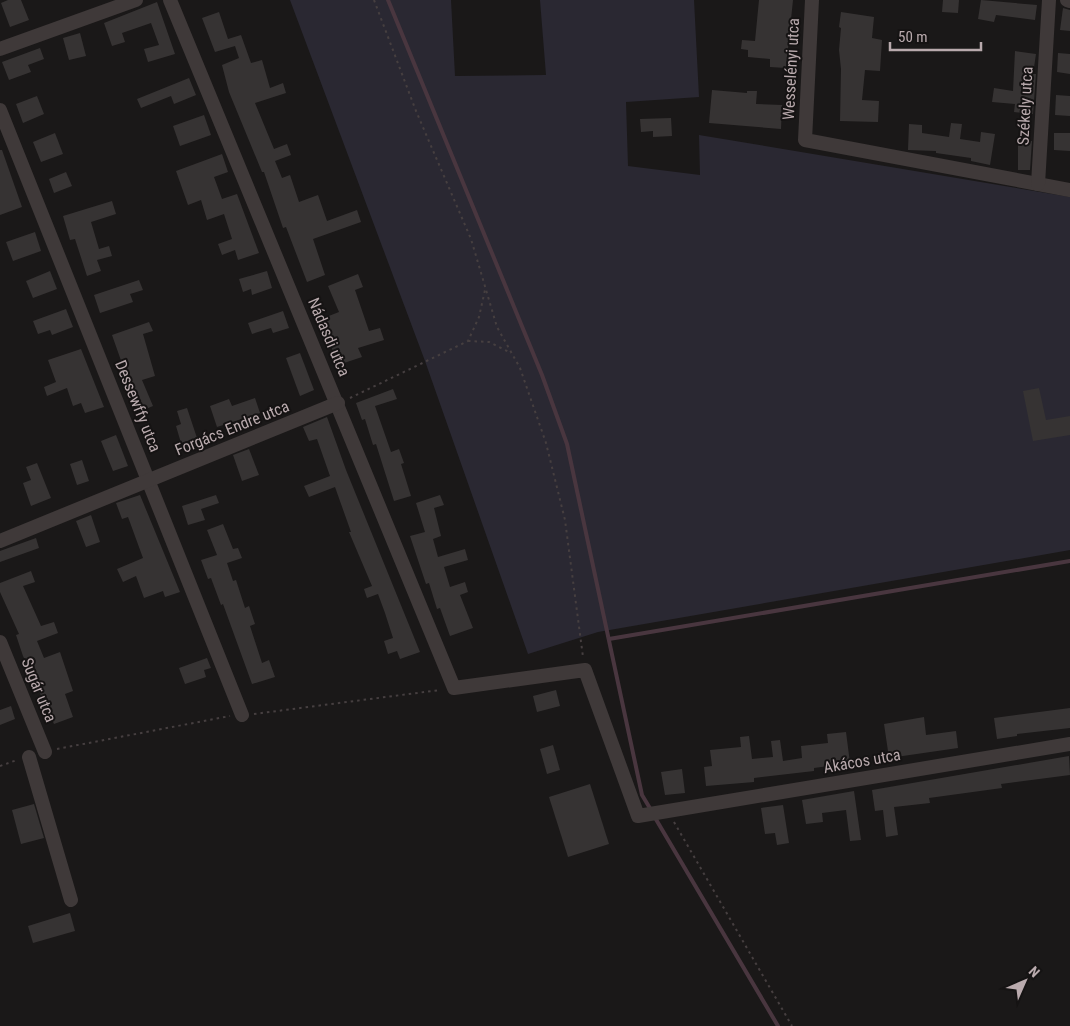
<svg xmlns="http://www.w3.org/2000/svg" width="1070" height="1026" font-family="'Roboto Condensed',sans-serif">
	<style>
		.green { fill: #2a2832 }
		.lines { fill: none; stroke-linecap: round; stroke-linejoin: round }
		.stream { stroke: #49363f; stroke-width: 4 }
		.building { fill: #363333 }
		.path { stroke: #463f40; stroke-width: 2; stroke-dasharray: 2.5 4; stroke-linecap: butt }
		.minor { stroke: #3f3939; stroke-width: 14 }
		.labels { text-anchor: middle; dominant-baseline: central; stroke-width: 4; stroke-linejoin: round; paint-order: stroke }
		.street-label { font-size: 16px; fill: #b9aaad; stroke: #151313 }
	</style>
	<rect width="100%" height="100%" fill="#1a1818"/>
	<polygon class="green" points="290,0 451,0 455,76 546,75 540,0 694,0 699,97 626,102 628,166 700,175 699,135 1070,197 1070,550 598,632 528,654 425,361"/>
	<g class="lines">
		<g class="stream">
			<polyline points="388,0 542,375 567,444 642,795 651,810"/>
			<polyline points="609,639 1070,561"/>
			<polyline points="654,816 778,1026"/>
		</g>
	</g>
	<g class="building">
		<polygon points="8,0 21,0 29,20 10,27 1,3"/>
		<polygon points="759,0 793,0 786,68 770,67 770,59 748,57 748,50 741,49 742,40 755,41"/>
		<polygon points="943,0 959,0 958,13 942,12"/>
		<polygon points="981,0 1037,5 1035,20 996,15 994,22 978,19"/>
		<polygon points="157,2 175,54 148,62 144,49 159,45 151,23 122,33 125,42 112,46 104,23"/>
		<polygon points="1063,8 1070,10 1070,31 1060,30"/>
		<polygon points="219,12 228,39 241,35 251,63 262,60 270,88 283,83 286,93 255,103 274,149 287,144 291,155 275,161 282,178 290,175 299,202 318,195 327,221 357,210 361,222 313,239 325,275 307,282 286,227 283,228 264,172 262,172 229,92 222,65 239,58 235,46 215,52 202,18"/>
		<polygon points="841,12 874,17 872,38 882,40 880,71 865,70 862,100 879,101 878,122 840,121 841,69 839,50 841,28 839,27"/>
		<polygon points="80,33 86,56 69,60 63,38"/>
		<polygon points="40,48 44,59 28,65 31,72 9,80 2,62"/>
		<polygon points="1015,51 1036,54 1033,74 1036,74 1033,114 1014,112 1015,104 992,102 994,88 1013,91"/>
		<polygon points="1058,53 1070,54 1070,74 1057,72"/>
		<polygon points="189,78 196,95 174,104 171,96 141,108 137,99"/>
		<polygon points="712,90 747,93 747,91 757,91 756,104 782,105 781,129 709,123"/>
		<polygon points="1056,95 1070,96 1070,116 1055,115"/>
		<polygon points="37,96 44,114 23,123 16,104"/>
		<polygon points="204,115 211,135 180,146 173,126"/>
		<polygon points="671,118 672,136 653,137 653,131 641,132 640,119"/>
		<polygon points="951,123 962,124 960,139 980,142 981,132 995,134 990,165 971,161 971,158 936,153 936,151 908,150 909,124 922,125 922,133 949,137"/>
		<polygon points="55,133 63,154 41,162 33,142"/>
		<polygon points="1054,133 1070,133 1070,151 1054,150"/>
		<polygon points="1018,141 1032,141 1030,170 1018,170"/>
		<polygon points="0,150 2,150 22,207 0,215"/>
		<polygon points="222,154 228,172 214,177 222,199 237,194 259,253 238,260 235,250 222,255 218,244 232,239 224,214 207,220 201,200 188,205 176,171"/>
		<polygon points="66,172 72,186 54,193 49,179"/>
		<polygon points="112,201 116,214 91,222 99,249 109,246 112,256 97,260 101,271 87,276 75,239 70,240 63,216"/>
		<polygon points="35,232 41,251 13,261 6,242"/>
		<polygon points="50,271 57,289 33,298 26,281"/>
		<polygon points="267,271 272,288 252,295 251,289 243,292 239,279"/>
		<polygon points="358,274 363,287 355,290 369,331 380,328 384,340 358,348 362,357 338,365 321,319 339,312 328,286"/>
		<polygon points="139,280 143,290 130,294 133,302 100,313 94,295"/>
		<polygon points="66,309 73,327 52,335 50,330 38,334 33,321"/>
		<polygon points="283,311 289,328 273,333 271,328 252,334 248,323"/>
		<polygon points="149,322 153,331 143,334 155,376 142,380 153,406 141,411 127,368 124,369 112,335"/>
		<polygon points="81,349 104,407 85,413 81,403 73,406 67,388 47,396 44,387 56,382 48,360"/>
		<polygon points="300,353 314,390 300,396 286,358"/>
		<polygon points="1039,388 1046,420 1070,416 1070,435 1033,441 1023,391"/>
		<polygon points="393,389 397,399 375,406 391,452 399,449 404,463 401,464 411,496 394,501 376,444 373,445 365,419 362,420 356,403"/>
		<polygon points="255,398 260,413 217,427 210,406 229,399 232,406"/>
		<polygon points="187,408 197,438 181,443 176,426 181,424 177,411"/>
		<polygon points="327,417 346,470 420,652 400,659 397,651 388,654 384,641 393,638 385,613 378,594 367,598 364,589 372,586 349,532 351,532 335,487 309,497 304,486 330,476 317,439 309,441 303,427"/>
		<polygon points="116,435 128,466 113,471 101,441"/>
		<polygon points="249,449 259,475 242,481 233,455"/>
		<polygon points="82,460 89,481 77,485 70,464"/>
		<polygon points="37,463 51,498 31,506 23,483 31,480 26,467"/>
		<polygon points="140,495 180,592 165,597 163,591 144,598 136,576 123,582 117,569 143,558 128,517 122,519 116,503"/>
		<polygon points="216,495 219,503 201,509 205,520 188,525 182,506"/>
		<polygon points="440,495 444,505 434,508 441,536 433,539 438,557 465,549 468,560 444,567 450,587 465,582 468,592 460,595 473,628 450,636 440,608 437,609 429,583 426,584 410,536 425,532 416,503"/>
		<polygon points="91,515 100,542 86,547 76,521"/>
		<polygon points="223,524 233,549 238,548 242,558 227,563 233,581 236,580 245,608 249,606 255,624 250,626 262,663 269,660 275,677 252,684 223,604 221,605 211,578 208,579 201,560 217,555 207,530"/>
		<polygon points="36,538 39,548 0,562 0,551"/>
		<polygon points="31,571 35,582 23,586 41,626 54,622 58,633 37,641 44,658 60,652 73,691 65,694 73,717 54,724 23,656 16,635 19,634 0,592 0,583"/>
		<polygon points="207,658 211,668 204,670 206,677 185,684 179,668"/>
		<polygon points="556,690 560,706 537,712 533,696"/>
		<polygon points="11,706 15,719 0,725 0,710"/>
		<polygon points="1070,708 1070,728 1017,734 1017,736 997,739 994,718"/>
		<polygon points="924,717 926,735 956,731 958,748 889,758 884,724"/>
		<polygon points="846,732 850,763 814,768 814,771 754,778 754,782 706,786 704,767 712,766 710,750 741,747 740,737 749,736 752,759 773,757 771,741 780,740 783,761 802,758 801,746 828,743 827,734"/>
		<polygon points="553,745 560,770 547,774 540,749"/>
		<polygon points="1069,756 1070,775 1001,784 1002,788 929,798 930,803 894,807 898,835 886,837 883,810 875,811 872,790"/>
		<polygon points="682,769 685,793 665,795 661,772"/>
		<polygon points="590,784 609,844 568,857 549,797"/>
		<polygon points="854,791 861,840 850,841 846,810 822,813 823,822 806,824 802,800"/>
		<polygon points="34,804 44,838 21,844 12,810"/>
		<polygon points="783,805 789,843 777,845 775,833 765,834 761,808"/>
		<polygon points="70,913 75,931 33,943 28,926"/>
	</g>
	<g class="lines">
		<g class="path">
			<polyline points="374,0 416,111 471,239 497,327 520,368 546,443 565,520 583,657"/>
			<polyline points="468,341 489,342 511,353"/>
			<polyline points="350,398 468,341 479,317 485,290"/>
			<polyline points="254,714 440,690"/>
			<polyline points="57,749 230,716"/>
			<polyline points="0,766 17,760"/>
			<polyline points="674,822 792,1026"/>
		</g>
		<g class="minor">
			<polyline points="170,0 454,688 585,670 638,816 1070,744"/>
			<polyline points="812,0 805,140 1070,190"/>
			<polyline points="1067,0 1070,1"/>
			<polyline points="0,49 136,0"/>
			<polyline points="0,110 242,715"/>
			<polyline points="1038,184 1049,0"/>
			<polyline points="0,541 338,403"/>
			<polyline points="0,642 45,752"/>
			<polyline points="29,757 71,900"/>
		</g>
	</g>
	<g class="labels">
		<g class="street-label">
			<text transform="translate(791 69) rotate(-87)">Wesselényi utca</text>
			<text transform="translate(1025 106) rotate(-87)">Székely utca</text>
			<text transform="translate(329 337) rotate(67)">Nádasdi utca</text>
			<text transform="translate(138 406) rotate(68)">Dessewffy utca</text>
			<text transform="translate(232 428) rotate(-22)">Forgács Endre utca</text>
			<text transform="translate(39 690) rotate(68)">Sugár utca</text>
			<text transform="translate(862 761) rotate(-10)">Akácos utca</text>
		</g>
	</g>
	<g transform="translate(1025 981) rotate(45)" stroke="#151313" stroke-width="4" paint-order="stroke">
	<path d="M0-4L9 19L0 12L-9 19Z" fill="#b9aaad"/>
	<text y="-8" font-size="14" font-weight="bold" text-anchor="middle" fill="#b9aaad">N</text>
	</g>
	<path d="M890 42v8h91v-8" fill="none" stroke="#b9aaad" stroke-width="2.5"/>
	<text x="898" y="42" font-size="15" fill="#b9aaad" stroke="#151313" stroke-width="4" paint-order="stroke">50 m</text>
</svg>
